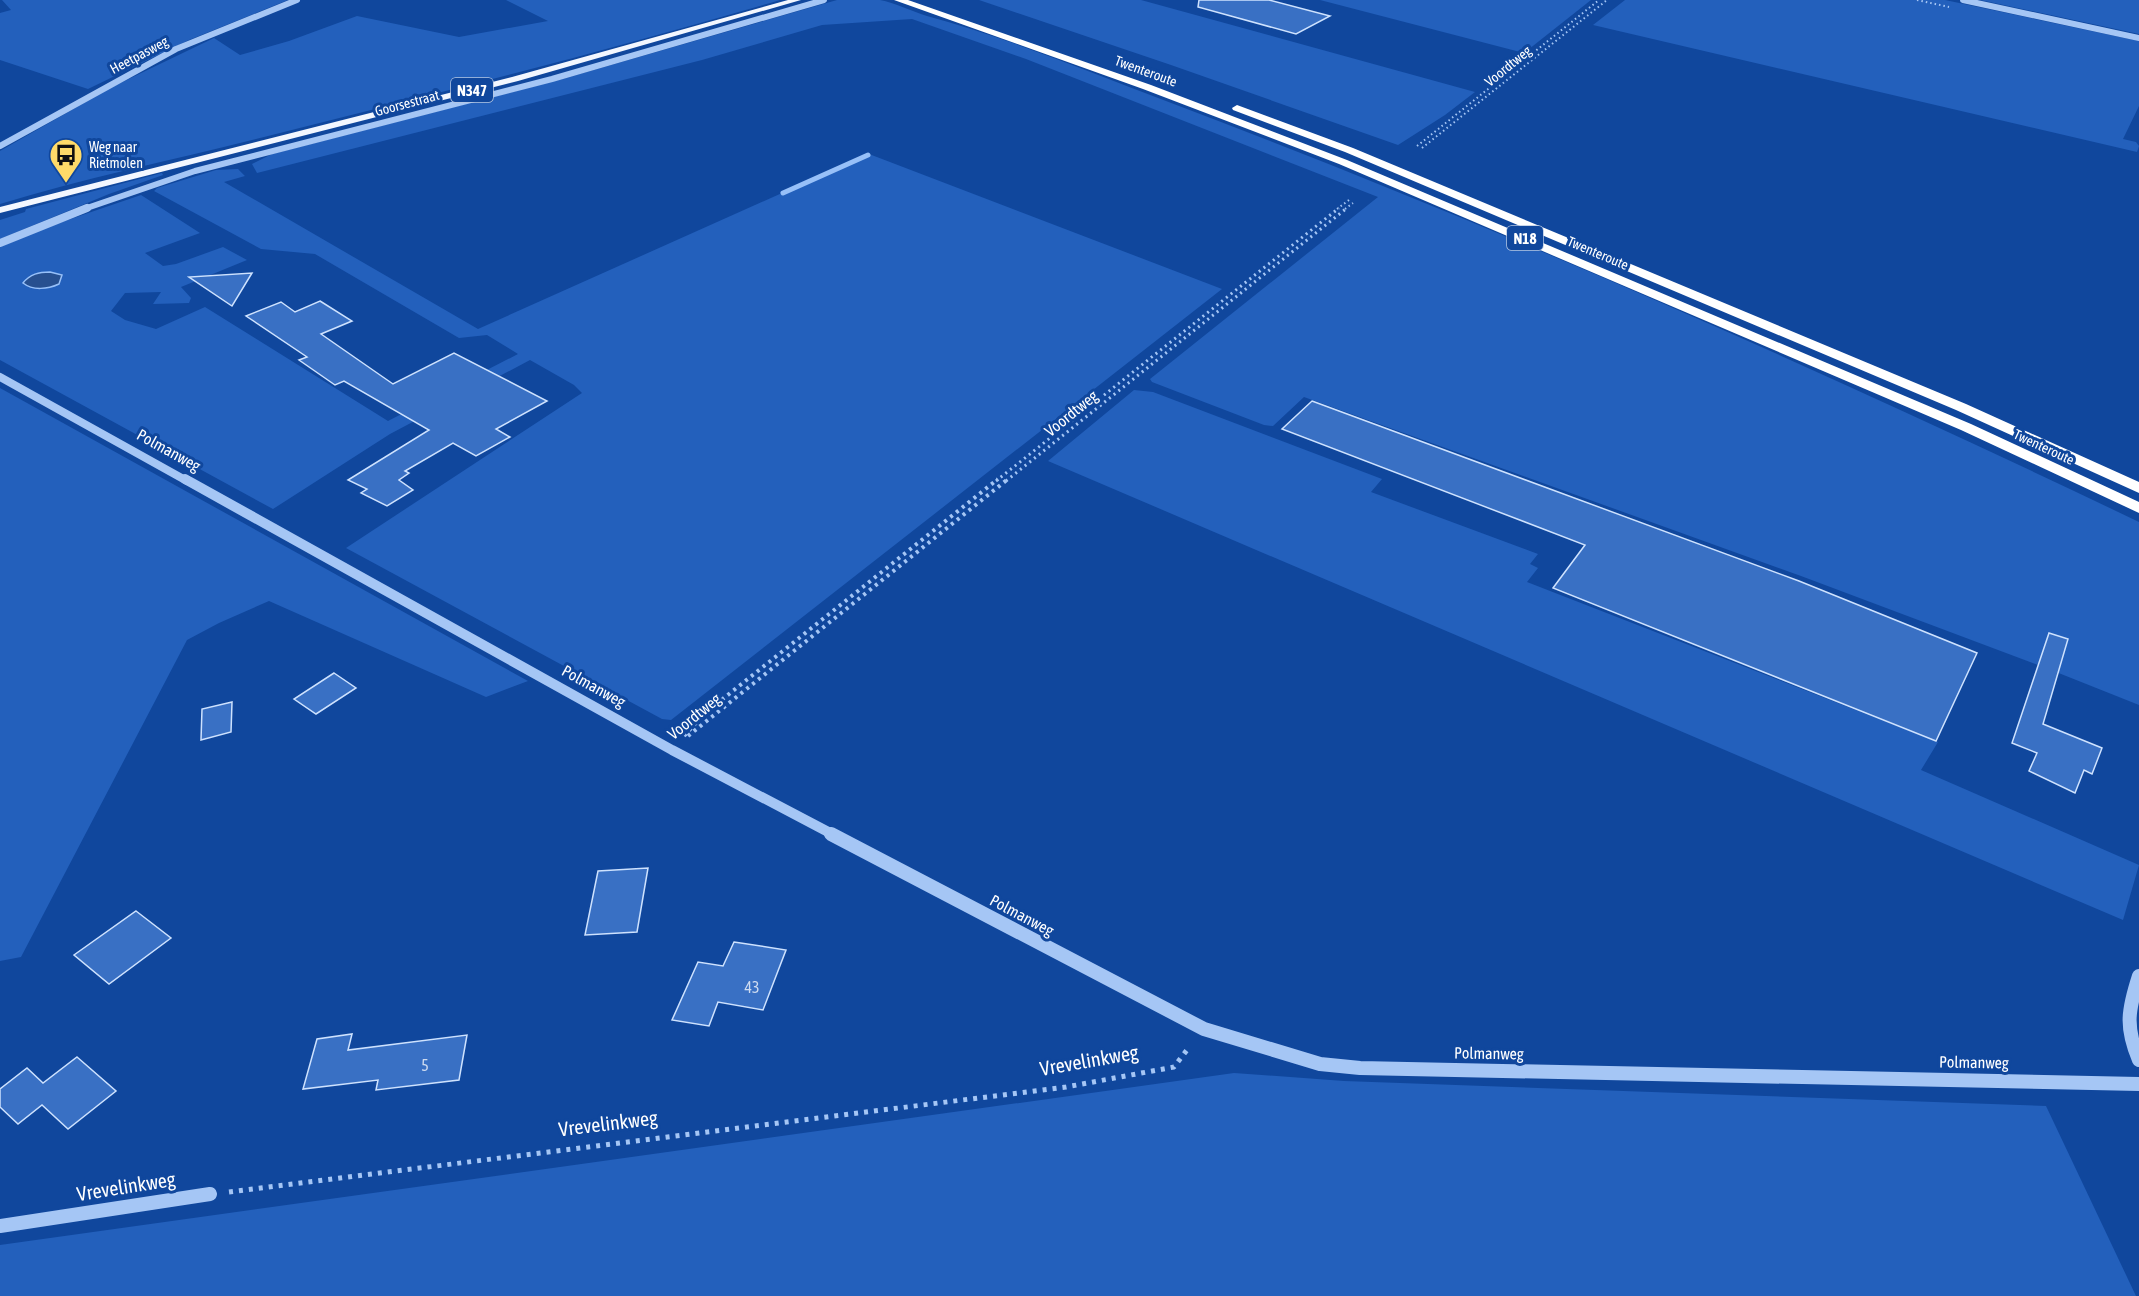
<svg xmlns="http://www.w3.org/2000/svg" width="2139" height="1296" font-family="'Asap Condensed',sans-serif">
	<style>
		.green { fill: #2360bc }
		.water { fill: #275090; stroke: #97c0f8; stroke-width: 1.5 }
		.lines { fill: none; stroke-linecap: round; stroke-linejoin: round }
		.stream { stroke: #97c0f8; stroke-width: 5 }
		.building { fill: #3970c4; stroke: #cee2fe; stroke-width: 1.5 }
		.path-far3 { stroke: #a5c6f5; stroke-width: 2; stroke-dasharray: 1.5 3; stroke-linecap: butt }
		.path-far2 { stroke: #a5c6f5; stroke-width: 3; stroke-dasharray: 2 4; stroke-linecap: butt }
		.path-far1 { stroke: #a5c6f5; stroke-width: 4; stroke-dasharray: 3 4.5; stroke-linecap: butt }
		.path { stroke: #a5c6f5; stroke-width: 5; stroke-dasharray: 4 6; stroke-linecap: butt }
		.minor-far3 { stroke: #a5c6f5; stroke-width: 6 }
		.minor-far2 { stroke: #a5c6f5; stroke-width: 8 }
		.minor-far1 { stroke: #a5c6f5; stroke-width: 10 }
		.minor { stroke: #a5c6f5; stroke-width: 14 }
		.major { fill: #f3f7ff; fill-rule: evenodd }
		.highway { fill: #fff; fill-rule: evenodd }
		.labels { text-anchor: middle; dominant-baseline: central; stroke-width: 6; stroke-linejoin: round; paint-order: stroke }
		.far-street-label { font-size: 14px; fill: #fff; stroke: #10479d }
		.far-poi-label { font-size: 14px; fill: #fff; stroke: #10479d; text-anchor: start }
		.shield { fill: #10479d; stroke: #b7c8e2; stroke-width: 1.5 }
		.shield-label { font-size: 15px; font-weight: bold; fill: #fff }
		.street-label { font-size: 16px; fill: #fff; stroke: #10479d }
		.near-number-label { font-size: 16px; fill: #cedbf0 }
		.near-street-label { font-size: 20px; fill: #fff; stroke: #10479d }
	</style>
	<rect width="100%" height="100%" fill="#10479d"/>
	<g class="green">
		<polygon points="2,0 288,0 189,40 88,89 0,60 0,13 11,10"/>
		<path d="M506,0h274c-169,50 -341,93 -512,136 -90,23 -180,41 -268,68v-53l112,-64 102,-49 26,17 49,-14 68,-25 102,21 89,-16z"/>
		<path d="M837,0c14,0 29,0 43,0 15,3 31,11 47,16 81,22 160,55 239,85 331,125 654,268 973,421v183l-98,-39 -240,-90 -497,-179 -31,29 -9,-1 -112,-43 -2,-3 228,-182 -352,-138 -114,-40 -90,6 -120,35 -445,113 -5,-9 20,-10 294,-76z"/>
		<polygon points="979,0 1141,0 1475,92 1445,115 1398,145 1171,65"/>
		<polygon points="1320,0 1591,0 1524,53"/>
		<polygon points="1625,0 1945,0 2139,41 2139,106 2123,139 2136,142 2139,146 2137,152 1593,25"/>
		<polygon points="1980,0 2139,0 2139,34"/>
		<polygon points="869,154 1222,289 671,720 662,719 346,548 582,393 574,385 530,360 390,434 273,509 0,360 0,247 56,224 141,195 200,233 145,253 163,266 176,264 223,247 247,260 181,287 191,298 189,303 153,304 161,292 125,293 111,311 125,320 156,329 205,307 388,421 518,354 487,335 459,338 315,254 261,249 154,191 157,188 216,170 238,169 245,176 224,182 478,329"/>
		<polygon points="162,173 163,175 109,194 0,239 0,220 25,212 26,209"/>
		<polygon points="0,388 528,681 486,697 269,601 219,623 187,640 21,957 0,961"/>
		<polygon points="1134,390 1153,392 1382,479 1371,492 1538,554 1530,564 1538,568 1527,582 1938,742 1921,770 2139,865 2123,920 1048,461"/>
		<polygon points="1234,1073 1344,1081 2046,1106 2136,1296 0,1296 0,1245"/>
	</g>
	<path class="water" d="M50,272l12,3 -3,9c-11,5 -26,7 -36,-1 7,-9 16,-11 27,-11z"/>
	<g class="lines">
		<polyline class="stream" points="783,193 868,155"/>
	</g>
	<g class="building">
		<polygon points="1199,0 1269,0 1330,16 1296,34 1198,7"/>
		<polygon points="252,273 232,306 189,277"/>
		<polygon points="320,301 352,321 321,334 393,384 454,353 547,401 496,429 510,437 476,456 453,443 405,471 409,473 399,480 413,490 387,506 361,493 367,489 348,480 429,430 344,381 335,385 299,360 307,357 246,316 281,302 295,312"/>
		<polygon points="1312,401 1799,581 1977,653 1936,741 1553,588 1585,545 1282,429"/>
		<polygon points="2049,633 2068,639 2043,724 2102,748 2092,774 2084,770 2075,793 2029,771 2037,753 2012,743"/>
		<polygon points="334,673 356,688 316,714 294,699"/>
		<polygon points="232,702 231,732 201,740 202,709"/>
		<polygon points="648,868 637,932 585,935 598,871"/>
		<polygon points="136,911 171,938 109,984 74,955"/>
		<polygon points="734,942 786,950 763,1010 718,1002 709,1026 672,1020 698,962 723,966"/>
		<polygon points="352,1034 348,1050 467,1035 459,1080 376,1090 378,1080 303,1089 317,1039"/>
		<polygon points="77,1057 116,1091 68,1129 42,1105 18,1124 0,1107 0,1089 27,1068 43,1083"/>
	</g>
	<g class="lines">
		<g class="path-far3">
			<polyline points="1917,0 1949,7"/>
			<polyline points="1417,146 1599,0"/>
			<polyline points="1422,148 1607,0"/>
			<polyline points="1337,209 1349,200"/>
			<polyline points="1345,209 1353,203"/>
		</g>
		<g class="path-far2">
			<polyline points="996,481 1339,208"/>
			<polyline points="1006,481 1347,208"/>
		</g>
		<g class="path-far1">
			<polyline points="684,736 704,714 998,479"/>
			<polyline points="688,736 1008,479"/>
		</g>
		<polyline class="path" points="229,1192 1066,1087 1174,1067 1190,1046"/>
		<g class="minor-far3">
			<polyline points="1963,0 2139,38"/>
			<polyline points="0,146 176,49 297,0"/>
			<polyline points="84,209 195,171 552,79 824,0"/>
		</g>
		<g class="minor-far2">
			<polyline points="0,243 87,208"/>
			<polyline points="0,377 187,481"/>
		</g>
		<polyline class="minor-far1" points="185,479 672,750 834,835"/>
		<g class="minor">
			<polyline points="831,834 1204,1029 1320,1064 1360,1068 2139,1084"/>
			<path d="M2139,976c-11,34 -14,51 0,84"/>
			<polyline points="0,1226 210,1194"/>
		</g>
		<polygon class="major" points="788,0 801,0 518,81 0,213 0,207 512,77"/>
		<g class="highway">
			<polygon points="894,0 908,0 1151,85 1347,160 1971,424 2139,502 2139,513 1961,430 1339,164 1143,89"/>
			<polygon points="1237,105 1353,148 1966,404 2139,482 2139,493 1956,410 1345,152 1233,110 1232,108"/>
		</g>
	</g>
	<defs>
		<g id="bus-pin" transform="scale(1.725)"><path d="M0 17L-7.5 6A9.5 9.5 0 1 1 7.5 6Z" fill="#ffdb69" stroke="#10479d"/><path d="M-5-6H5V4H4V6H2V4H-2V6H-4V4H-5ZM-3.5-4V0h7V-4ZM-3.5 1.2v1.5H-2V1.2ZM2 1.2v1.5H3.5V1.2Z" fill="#111"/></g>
	</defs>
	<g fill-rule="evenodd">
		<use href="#bus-pin" x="66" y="155"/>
	</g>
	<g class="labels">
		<g class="far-street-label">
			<text transform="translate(139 55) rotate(-28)">Heetpasweg</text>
			<text transform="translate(1508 66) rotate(-39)">Voordtweg</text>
			<text transform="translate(1146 71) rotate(20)">Twenteroute</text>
			<text transform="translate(407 103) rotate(-15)">Goorsestraat</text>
			<text transform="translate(1598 253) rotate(23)">Twenteroute</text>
			<text transform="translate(2044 447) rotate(25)">Twenteroute</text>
		</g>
		<g class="far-poi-label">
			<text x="89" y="147">Weg naar<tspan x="89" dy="16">Rietmolen</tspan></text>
		</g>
		<g class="shield">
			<rect x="451" y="78" width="42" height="24" rx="4.5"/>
			<rect x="1507" y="226" width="36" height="24" rx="4.5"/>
		</g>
		<g class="shield-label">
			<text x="472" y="90">N347</text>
			<text x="1525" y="238">N18</text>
		</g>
		<g class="street-label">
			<text transform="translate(1071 413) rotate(-39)">Voordtweg</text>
			<text transform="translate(169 450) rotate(29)">Polmanweg</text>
			<text transform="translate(594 686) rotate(29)">Polmanweg</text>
			<text transform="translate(694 716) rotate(-39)">Voordtweg</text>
			<text transform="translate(1022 915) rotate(28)">Polmanweg</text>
			<text transform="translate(1489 1053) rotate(1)">Polmanweg</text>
			<text transform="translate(1974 1062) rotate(1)">Polmanweg</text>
		</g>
		<g class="near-number-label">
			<text x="752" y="987">43</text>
			<text x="425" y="1065">5</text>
		</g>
		<g class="near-street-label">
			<text transform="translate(1089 1060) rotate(-10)">Vrevelinkweg</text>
			<text transform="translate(608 1123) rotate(-7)">Vrevelinkweg</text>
			<text transform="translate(126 1186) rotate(-9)">Vrevelinkweg</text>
		</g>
	</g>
</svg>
